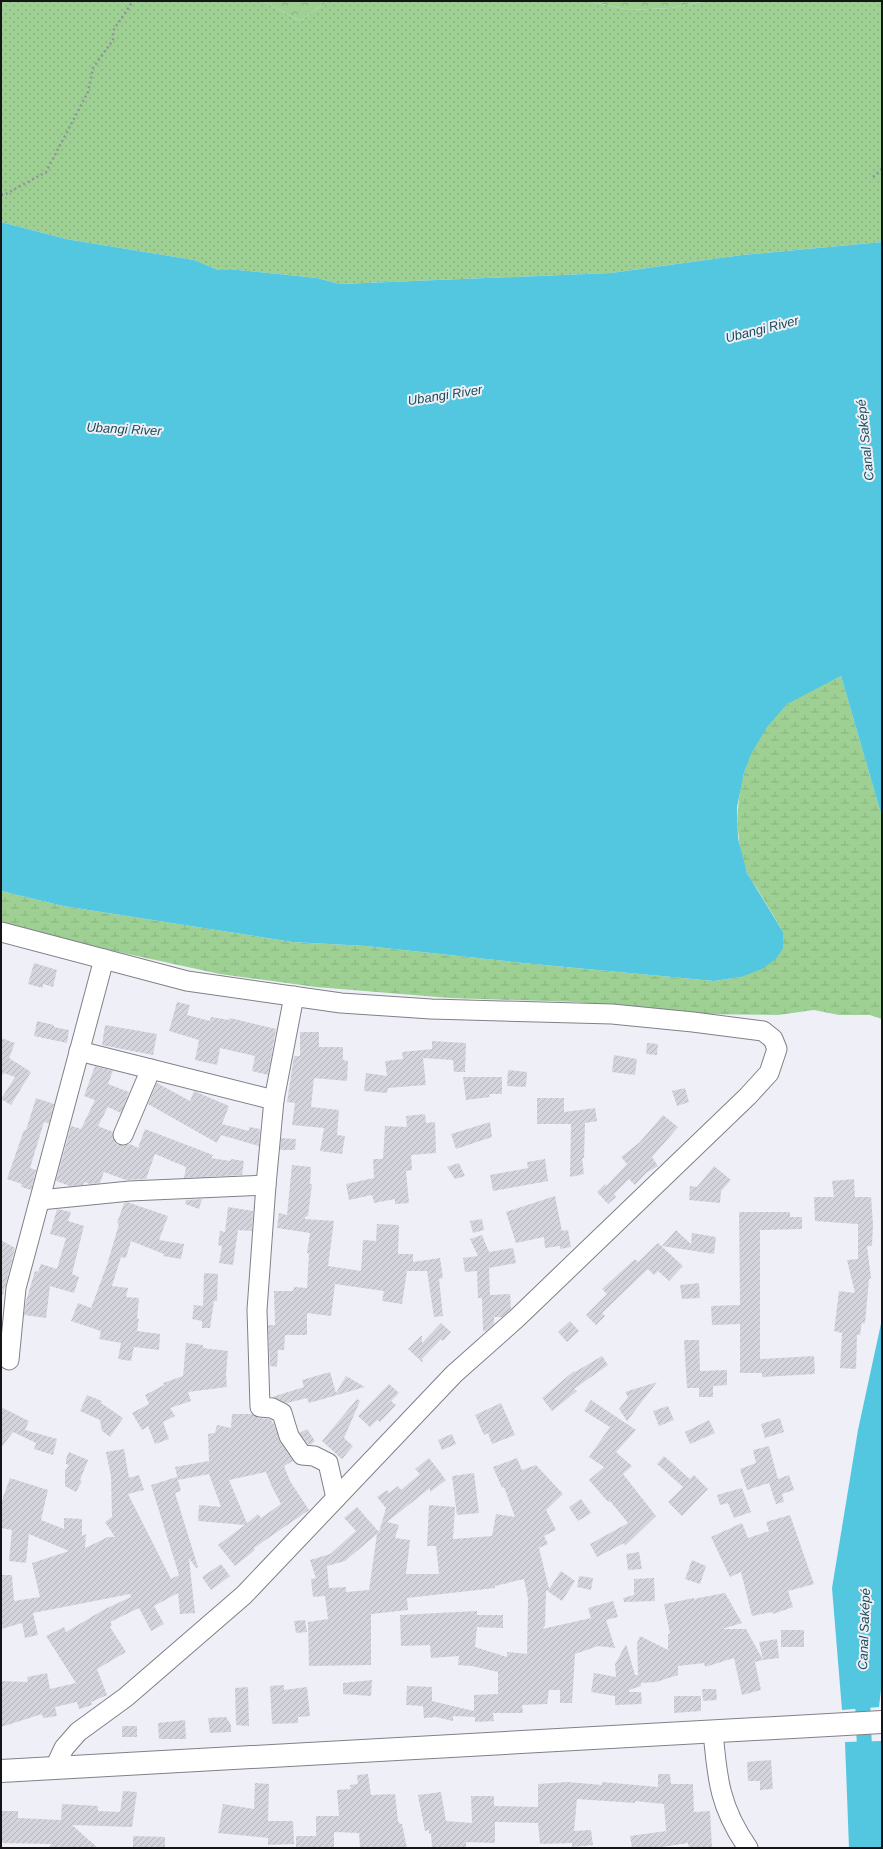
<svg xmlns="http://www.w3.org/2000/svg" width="883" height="1849" font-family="Arial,sans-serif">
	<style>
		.grass { fill: url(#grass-dots) }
		.forest { fill: url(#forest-crowns) }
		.wetland { fill: url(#wetland-marsh) }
		.water { fill: #53c7e0 }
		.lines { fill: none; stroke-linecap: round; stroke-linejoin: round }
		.canal { stroke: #53c7e0; stroke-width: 15 }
		.building { fill: url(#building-hatch); fill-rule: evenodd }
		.minor-casing { stroke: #808088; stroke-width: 21 }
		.major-casing { stroke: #808088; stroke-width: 24 }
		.path { stroke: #929399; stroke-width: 2.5; stroke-dasharray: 2 3; stroke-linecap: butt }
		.minor { stroke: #fff; stroke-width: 19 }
		.major { stroke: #fff; stroke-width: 22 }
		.labels { text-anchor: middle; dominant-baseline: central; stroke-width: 4; stroke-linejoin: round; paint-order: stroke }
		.water-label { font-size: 13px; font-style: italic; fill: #1a4d57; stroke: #eeeff7 }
	</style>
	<defs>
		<pattern id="grass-dots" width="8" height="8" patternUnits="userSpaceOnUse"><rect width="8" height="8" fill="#9ed094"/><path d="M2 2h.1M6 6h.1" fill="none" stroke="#87b27f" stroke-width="1.8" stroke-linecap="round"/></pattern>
		<pattern id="forest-crowns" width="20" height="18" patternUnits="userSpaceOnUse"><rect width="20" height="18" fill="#9ed094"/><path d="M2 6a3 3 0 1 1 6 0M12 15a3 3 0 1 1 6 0" fill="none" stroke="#87b27f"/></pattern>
		<pattern id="wetland-marsh" width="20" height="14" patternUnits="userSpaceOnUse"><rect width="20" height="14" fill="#9ed094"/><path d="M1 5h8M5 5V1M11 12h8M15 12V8" fill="none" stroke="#87b27f"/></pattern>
		<pattern id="building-hatch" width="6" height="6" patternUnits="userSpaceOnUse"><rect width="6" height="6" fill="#d4d4dd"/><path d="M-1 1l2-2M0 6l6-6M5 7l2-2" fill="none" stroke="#b5b5bd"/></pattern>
	</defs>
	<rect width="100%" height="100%" fill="#eeeff7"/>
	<polygon class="grass" points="1,1 263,1 300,21 328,1 588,1 629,10 671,8 706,1 882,1 882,242 742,255 611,273 340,284 317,278 238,270 218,270 194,260 66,239 1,222"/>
	<g class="forest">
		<polygon points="263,1 328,1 300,21"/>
		<polygon points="588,1 706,1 671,8 629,10"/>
	</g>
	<path class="wetland" d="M841,676l41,141v202l-12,-4h-31l-25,-5 -36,5 -86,-1 -115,-12 -127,-4 -134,-11 -96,-13 -106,-23 -113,-28v-32l62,15 229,36 74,4 157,17 191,18 27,-4 42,-45c-8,-14 -17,-28 -25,-42 -4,-6 -9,-12 -11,-18 -21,-54 -6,-130 40,-168 13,-10 39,-20 54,-28z"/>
	<g class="water">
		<polygon points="1,222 66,239 194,260 218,270 238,270 317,278 340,284 611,273 742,255 882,242 882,817 841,676 787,704 767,727 751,754 744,773 737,807 738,838 747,873 783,932 783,948 776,959 762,969 741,977 714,981 523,963 366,946 292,942 63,906 1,891"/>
		<polygon points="882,1319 882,1681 879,1707 842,1710 832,1588 858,1430"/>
		<polygon points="881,1741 882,1848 849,1848 845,1742"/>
	</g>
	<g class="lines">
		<polyline class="canal" points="862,1687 865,1761"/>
	</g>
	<g class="building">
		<polygon points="34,963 57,970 53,987 43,984 43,988 28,984"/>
		<polygon points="177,1002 190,1005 187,1015 210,1021 211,1017 229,1020 230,1018 276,1029 268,1075 252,1071 255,1056 220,1048 217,1065 195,1060 199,1040 169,1031"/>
		<polygon points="37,1021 54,1025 54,1027 69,1030 67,1043 34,1036"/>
		<polygon points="105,1025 157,1034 153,1055 102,1045"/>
		<polygon points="300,1032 319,1032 319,1047 343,1047 343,1060 348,1061 347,1081 314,1078 311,1107 339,1110 337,1135 345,1136 342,1154 320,1151 324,1128 292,1125 295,1103 287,1102 294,1056 300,1056"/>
		<polygon points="1,1038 15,1043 9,1058 31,1072 11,1105 1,1099 15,1077 4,1073 1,1077"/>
		<polygon points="432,1041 466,1043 465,1072 454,1072 453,1060 423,1058 426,1085 388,1088 387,1093 364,1091 366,1073 387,1076 385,1061 403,1059 402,1052 432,1049"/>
		<polygon points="647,1043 658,1044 657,1055 646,1054"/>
		<polygon points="614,1055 637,1059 635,1075 612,1072"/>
		<polygon points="95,1066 113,1071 108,1084 129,1092 121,1113 108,1107 98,1126 113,1132 114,1141 118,1145 124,1146 130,1144 138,1148 145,1129 213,1155 211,1158 230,1161 231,1159 244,1161 242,1175 184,1178 186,1167 155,1154 146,1179 126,1180 104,1172 100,1183 90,1184 84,1182 83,1185 70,1186 56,1181 71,1126 81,1129 95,1100 84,1096"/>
		<polygon points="508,1070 527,1072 526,1087 507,1086"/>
		<polygon points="463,1077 502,1077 502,1094 489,1094 490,1097 466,1100"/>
		<polygon points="157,1083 190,1101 194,1091 229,1106 222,1124 249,1131 249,1127 260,1129 259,1146 221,1135 217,1143 148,1104"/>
		<polygon points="685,1088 689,1102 677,1106 672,1091"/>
		<polygon points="36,1098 54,1104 49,1123 44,1122 30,1168 36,1170 31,1190 21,1187 22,1184 7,1179 24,1130 26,1130"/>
		<polygon points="537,1098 564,1098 564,1112 595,1108 597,1121 585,1123 584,1158 582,1158 584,1174 570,1177 571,1124 537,1124"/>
		<polygon points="425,1114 426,1123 435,1122 436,1153 411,1155 412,1170 406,1171 409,1203 395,1204 395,1199 374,1203 372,1195 349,1200 346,1184 374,1178 373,1159 383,1159 385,1126 407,1127 406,1116"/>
		<polygon points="663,1115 678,1127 652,1157 658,1166 646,1173 635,1185 629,1179 614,1194 616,1197 608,1204 597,1192 605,1184 606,1186 627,1164 621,1157 640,1142"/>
		<polygon points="490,1122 492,1137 456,1149 451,1134"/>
		<polygon points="281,1138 296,1139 295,1150 280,1150"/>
		<polygon points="545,1159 548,1181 493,1191 490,1175 528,1168 527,1162"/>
		<polygon points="459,1163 465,1176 455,1179 447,1167"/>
		<polygon points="292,1165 311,1167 310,1184 312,1184 308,1216 305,1217 305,1219 334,1221 328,1266 361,1271 363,1240 376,1241 377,1224 399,1225 398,1254 413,1254 413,1262 440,1258 443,1278 439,1279 443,1316 434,1317 427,1271 407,1271 402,1304 382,1301 384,1291 335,1284 331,1316 307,1313 307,1335 285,1335 284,1350 278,1350 277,1367 270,1366 268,1325 275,1325 274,1291 293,1291 294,1287 307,1288 309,1254 307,1253 310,1233 277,1228 279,1213 287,1215"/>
		<polygon points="714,1166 731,1180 721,1191 720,1203 689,1200 690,1186 697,1187"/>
		<polygon points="854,1179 855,1197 871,1197 873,1224 872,1246 867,1246 871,1278 869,1279 865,1323 863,1324 862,1321 860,1335 857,1335 856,1369 840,1368 842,1333 834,1331 839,1291 855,1293 847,1260 858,1259 858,1224 815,1221 814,1197 834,1197 832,1181"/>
		<polygon points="555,1196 562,1231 568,1230 571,1247 560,1249 560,1246 545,1248 544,1237 516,1243 506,1212"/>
		<polygon points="202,1199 199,1209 185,1204 186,1200"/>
		<polygon points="127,1202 168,1216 159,1240 184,1244 181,1259 163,1256 164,1254 131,1241 126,1258 121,1257 112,1286 128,1288 126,1297 139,1298 137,1319 139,1319 137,1331 160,1334 159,1350 134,1347 131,1361 118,1359 121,1343 99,1339 101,1331 71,1321 78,1303 91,1308 107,1265 119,1224 117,1223 124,1203"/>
		<polygon points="228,1207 253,1211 252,1231 238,1230 233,1265 219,1263 222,1246 218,1245 220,1231 225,1232"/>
		<polygon points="57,1209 71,1212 68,1221 84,1226 72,1274 79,1277 74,1293 50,1286 46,1318 24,1315 26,1301 35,1271 38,1272 41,1264 57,1269 66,1238 50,1234"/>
		<polygon points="739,1212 790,1212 790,1217 802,1217 802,1229 760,1230 760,1359 814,1356 815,1374 762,1377 762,1373 740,1373 740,1324 712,1325 711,1306 740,1305"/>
		<polygon points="482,1219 484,1230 473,1233 470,1221"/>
		<polygon points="676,1230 691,1244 692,1233 716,1237 714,1254 662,1246"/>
		<polygon points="482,1235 489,1252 513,1248 516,1263 489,1268 490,1295 510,1294 511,1309 502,1317 494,1317 494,1324 486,1331 483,1331 482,1298 478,1298 477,1271 465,1272 463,1258 478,1256 470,1239"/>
		<polygon points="1,1240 15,1248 3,1295 1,1294"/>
		<polygon points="658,1243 683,1266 669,1281 658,1271 654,1275 648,1269 602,1313 605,1316 596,1325 586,1315 607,1294 602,1289 635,1259 638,1262"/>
		<polygon points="204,1273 218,1274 217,1301 214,1301 210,1328 202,1328 202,1321 192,1319 194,1305 203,1306"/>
		<polygon points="699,1283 700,1298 682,1299 680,1285"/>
		<polygon points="570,1321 579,1331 567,1342 558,1332"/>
		<polygon points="441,1323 451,1332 443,1341 441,1339 422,1359 423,1363 408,1349 422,1335 422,1343"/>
		<polygon points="684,1340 699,1340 700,1371 727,1370 727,1385 713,1386 713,1397 699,1397 699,1388 687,1388"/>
		<polygon points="186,1343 203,1345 203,1348 228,1351 226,1374 227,1387 188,1392 191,1401 170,1408 175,1416 163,1422 169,1439 155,1444 148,1426 142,1430 132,1413 149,1404 145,1395 164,1385 163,1383 183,1376"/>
		<polygon points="602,1356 608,1365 574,1389 577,1391 552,1411 542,1398 574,1371 575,1372"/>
		<polygon points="330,1372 336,1393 346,1376 365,1387 309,1403 307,1398 287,1403 272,1397 304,1387 302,1380"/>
		<polygon points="657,1382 627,1421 619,1409 628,1397 625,1392"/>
		<polygon points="389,1384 399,1393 391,1401 396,1405 380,1422 377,1420 370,1427 358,1416"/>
		<polygon points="87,1395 102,1401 101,1403 123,1418 110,1437 102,1431 100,1420 80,1411"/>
		<polygon points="357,1399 360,1401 344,1438 353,1446 342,1459 322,1441"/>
		<polygon points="591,1400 636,1430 616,1452 632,1466 623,1474 656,1516 625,1546 624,1543 597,1557 590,1544 628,1523 610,1501 608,1502 589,1480 604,1467 589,1457 610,1427 584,1411"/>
		<polygon points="501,1403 515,1435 492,1444 488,1433 484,1435 475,1415"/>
		<polygon points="668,1406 674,1420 659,1426 653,1411"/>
		<polygon points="1,1407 29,1421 25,1430 57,1439 53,1455 34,1449 36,1443 13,1432 1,1448"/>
		<path d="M232,1414h20l7,4 11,1 4,5 6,18 13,19 -9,5 6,15 19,29 -55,38 1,2 -20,16 -17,-21 27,-20 -47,-4 1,-16 22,2 -12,-33 -31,6 -3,-13 34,-6 -1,-27 7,-1 2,-8 14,3zM266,1472l6,15 9,17 -20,14 -3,-4 -11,9 -18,-43z"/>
		<polygon points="780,1418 784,1432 765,1438 761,1424"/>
		<polygon points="709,1420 715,1433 690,1444 685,1432"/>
		<polygon points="307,1429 315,1441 310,1445 308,1444 300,1433"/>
		<polygon points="452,1434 456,1444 442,1450 438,1440"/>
		<polygon points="769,1446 778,1479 789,1475 794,1490 782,1494 784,1502 776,1504 769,1483 747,1490 740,1469 756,1463 753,1450"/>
		<polygon points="124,1449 129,1478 139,1475 144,1490 128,1494 171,1579 179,1575 151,1485 177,1477 181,1491 175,1493 198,1567 196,1568 189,1558 195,1613 180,1614 178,1593 154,1606 164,1624 151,1631 139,1608 110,1622 112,1625 110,1627 126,1652 97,1669 107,1695 91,1702 92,1705 79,1709 77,1702 55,1707 57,1716 43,1718 42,1714 1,1727 1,1681 28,1682 27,1677 47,1673 50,1689 76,1683 46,1636 64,1627 66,1632 105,1609 131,1597 130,1594 33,1613 38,1635 25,1638 22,1623 1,1629 1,1575 12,1575 14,1601 40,1597 32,1563 69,1551 29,1534 26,1563 9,1561 12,1530 1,1528 1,1503 10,1478 48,1490 41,1520 64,1529 64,1518 82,1519 82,1536 86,1534 85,1548 108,1537 115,1537 105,1522 112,1517 111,1476 106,1452"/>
		<polygon points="69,1452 88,1460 80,1480 82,1481 76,1492 65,1486 65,1471 69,1465 66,1464 66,1459"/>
		<polygon points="664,1456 690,1479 694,1475 708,1489 682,1516 668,1502 683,1487 657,1464"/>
		<path d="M429,1458l17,22 -16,12v-4l-43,34 12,3 -4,13 15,2 -4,34h33l-3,-28h-9l2,-41 26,2 -2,32 39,-3 4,-22 19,3 -11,-30 -2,1 -9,-21 24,-9 5,12 14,-5 27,29 -17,16 10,20 -12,6 4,8 -9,4 10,41 12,-18 14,10 -13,20 -16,-11 -1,36 -3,3 49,-11 -3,-10 25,-7 5,16 -12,3 9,28 -17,-2 -23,8 -3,49h-12v-13h-11l-2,14 -25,1 1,8h-30l1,8 -19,1v-5l-22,-1v5l-17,-4 -12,1 -1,-12 -17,-1 1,-19 25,1v14l42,10v-16l24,-1v-22l-26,-6 -14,-1 1,-9 -28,2 -1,-13 -29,1 -1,-31 77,-4v4h26v13l-26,-1 -2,20 32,10v-5l20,2 1,-55 -4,-20 -29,7v2l-88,10 1,12 -37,4v51l-62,1 -1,-44 20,-3 -3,-23 -12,1 -2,-18 5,-1 -6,-18 20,-6 26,-23 -12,-13 13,-11 22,25 7,-24 -9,-11 10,-7 2,3 9,-7 3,4 19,-16 -5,-5zM377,1534l-8,56 -23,2v-5l-17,1 -2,-22 18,-5z"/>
		<polygon points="474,1473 479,1513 457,1515 452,1476"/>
		<polygon points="742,1488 751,1512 734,1518 728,1503 720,1505 717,1495"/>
		<polygon points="581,1499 591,1513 578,1521 569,1507"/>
		<polygon points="790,1515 814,1584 788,1591 793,1607 773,1614 772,1612 752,1616 741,1572 730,1577 711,1537 742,1523 748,1538 769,1531 766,1522"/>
		<polygon points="639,1552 642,1569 628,1570 626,1554"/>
		<polygon points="692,1560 706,1566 700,1584 685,1579"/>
		<polygon points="221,1564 230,1576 211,1590 202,1577"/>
		<polygon points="579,1576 593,1578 591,1590 577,1587"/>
		<polygon points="654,1578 655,1601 624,1602 623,1598 634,1595 634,1579"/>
		<polygon points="725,1593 742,1623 722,1629 746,1629 763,1660 755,1662 761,1690 742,1695 734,1658 705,1667 704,1663 678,1666 678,1675 656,1682 641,1683 641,1686 629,1690 629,1692 641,1692 642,1704 615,1705 615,1696 591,1692 594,1673 616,1677 615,1664 626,1644 635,1675 638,1675 637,1643 640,1636 668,1650 668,1634 670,1634 664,1604 694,1598 694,1600 698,1598"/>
		<polygon points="305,1620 307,1632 296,1633 294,1621"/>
		<rect x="781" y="1630" width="23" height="17"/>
		<polygon points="777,1639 779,1658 763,1660 759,1642"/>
		<polygon points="372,1680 371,1696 343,1694 343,1683"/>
		<polygon points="284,1685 284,1690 307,1687 310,1716 298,1717 298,1723 272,1724 270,1686"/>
		<polygon points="248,1687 249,1726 236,1725 235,1688"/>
		<polygon points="702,1689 716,1689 717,1700 703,1701"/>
		<polygon points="674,1696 701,1696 701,1711 674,1713"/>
		<polygon points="226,1717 231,1725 231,1732 210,1733 208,1718"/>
		<polygon points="185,1720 186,1739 159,1739 158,1723"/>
		<rect x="122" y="1726" width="15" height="11"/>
		<polygon points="771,1760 773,1789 760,1790 760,1781 748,1781 747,1762"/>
		<polygon points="368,1774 371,1795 395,1794 398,1821 400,1824 402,1824 407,1848 360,1848 359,1833 334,1832 334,1848 296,1848 296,1836 316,1836 316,1816 339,1816 337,1790 351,1789 350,1785 358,1784 357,1775"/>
		<polygon points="658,1774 670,1774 671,1784 693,1784 694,1812 710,1811 712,1848 689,1848 688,1843 656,1848 632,1848 630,1836 666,1831 664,1804 635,1801 635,1803 577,1799 574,1831 591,1830 593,1845 572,1847 572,1843 540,1844 538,1823 495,1822 495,1843 466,1842 466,1848 432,1848 431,1833 429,1834 429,1830 425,1831 418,1795 441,1792 446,1821 472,1823 471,1796 494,1796 494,1806 538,1807 538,1784 568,1782 602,1785 602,1782 658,1787"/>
		<polygon points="255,1783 269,1784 268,1821 293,1821 294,1844 268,1845 268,1838 218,1833 223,1804 254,1809"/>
		<polygon points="123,1791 137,1792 132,1827 72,1825 98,1848 48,1848 52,1844 1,1843 1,1811 18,1811 18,1818 61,1820 62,1804 98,1806 98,1811 120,1812"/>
		<polygon points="133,1836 165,1837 165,1848 133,1848"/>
	</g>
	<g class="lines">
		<g class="minor-casing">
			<g id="minor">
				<polyline points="1,932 187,981 341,1003 431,1009 612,1014 693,1022 763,1031 773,1039 777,1049 769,1073 748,1096 517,1318 454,1374 244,1595 126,1697 78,1732 64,1748 55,1767"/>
				<polyline points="294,996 274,1100 266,1185 257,1310 260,1407 272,1408 282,1413 289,1436 302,1455 314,1456 328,1463 336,1498"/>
				<polyline points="79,1051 274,1100"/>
				<polyline points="123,1135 151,1069"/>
				<polyline points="40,1200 130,1191 266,1185"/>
				<polyline points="9,1360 16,1288 104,959"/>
				<path d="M713,1731c4,48 7,77 35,117"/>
			</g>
		</g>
		<g class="major-casing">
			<polyline id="major" points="1,1771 882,1722"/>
		</g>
		<g class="path">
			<polyline points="873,177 882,169"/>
			<polyline points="1,195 4,195 46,172 88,92 93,68 113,40 113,31 133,1"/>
		</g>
		<use href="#minor" class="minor"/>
		<use href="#major" class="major"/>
	</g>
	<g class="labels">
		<g class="water-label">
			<text transform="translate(762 329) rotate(-14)">Ubangi River</text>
			<text transform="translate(445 395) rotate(-9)">Ubangi River</text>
			<text transform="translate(124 429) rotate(3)">Ubangi River</text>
			<text transform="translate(865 440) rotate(-96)">Canal Saképé</text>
			<text transform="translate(864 1629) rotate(-88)">Canal Saképé</text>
		</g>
	</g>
	<rect width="883" height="1849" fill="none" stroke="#151518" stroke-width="4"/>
</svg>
